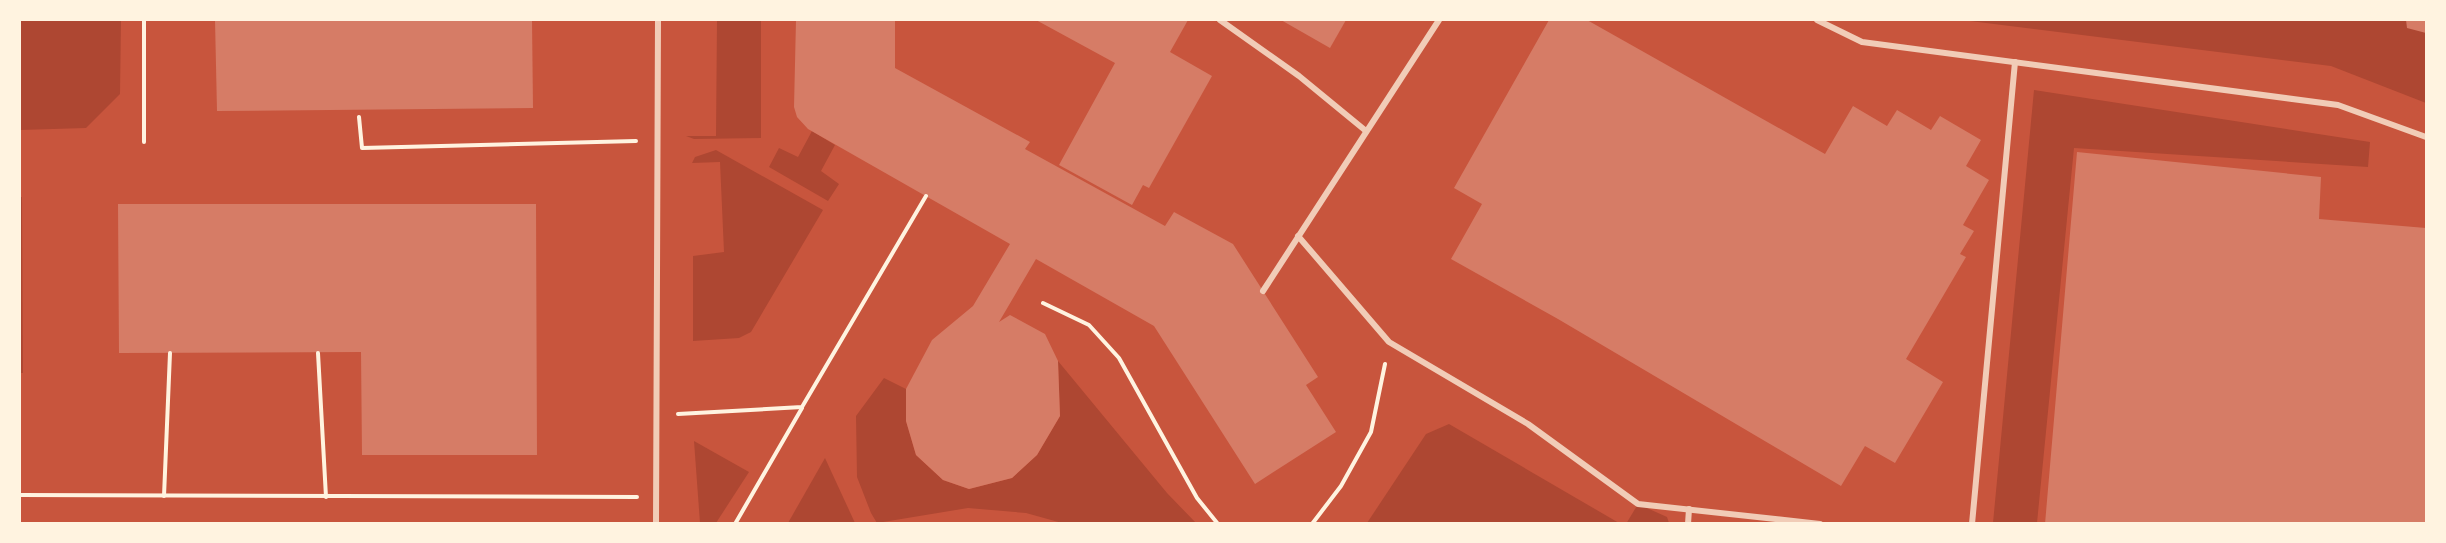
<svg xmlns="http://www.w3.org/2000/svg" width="2446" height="543" font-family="Karla,sans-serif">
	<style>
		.green { fill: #ae4732 }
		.building { fill: #d67c66 }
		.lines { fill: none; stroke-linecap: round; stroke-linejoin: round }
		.path { stroke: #fff3e0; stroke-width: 4 }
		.minor { stroke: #f1ccb7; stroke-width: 6 }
	</style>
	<rect width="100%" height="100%" fill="#c8553d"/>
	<g class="green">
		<polygon points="20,20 121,20 120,94 86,128 20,130"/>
		<polygon points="717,20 761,20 761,138 694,139 686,136 716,136"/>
		<polygon points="1962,20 2426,20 2426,103 2331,66"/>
		<polygon points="2034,90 2370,142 2368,167 2074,148 2037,523 1993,523"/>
		<polygon points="812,131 835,145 821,171 839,184 828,201 769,167 779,148 798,157"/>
		<polygon points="716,150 823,210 751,332 739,338 693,341 693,256 724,252 720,162 692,163 695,157"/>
		<polygon points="20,197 22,197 23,373 20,373"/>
		<polygon points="1058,361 1167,493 1196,523 1062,523 1026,513 968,508 877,523 871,513 857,477 856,416 884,378 906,389 906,421 916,455 943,480 969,489 1012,478 1037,455 1060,416"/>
		<polygon points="1449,424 1619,523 1367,523 1426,434"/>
		<polygon points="694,441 749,472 716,523 700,523"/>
		<polygon points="825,458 855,523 788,523"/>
		<polygon points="1638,504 1667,517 1669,523 1626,524"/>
	</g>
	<g class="building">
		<polygon points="215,20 532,20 533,108 217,111"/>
		<polygon points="796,20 895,20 895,68 1030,142 1025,149 1165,226 1174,212 1233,244 1318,377 1306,385 1336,432 1255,484 1154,326 1036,259 999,322 1010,315 1045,334 1058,361 1060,416 1037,455 1012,478 969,489 943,480 916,455 906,421 906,389 932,340 973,306 1010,244 808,129 797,117 794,107"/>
		<polygon points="1036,20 1188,20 1170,52 1212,76 1149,188 1143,185 1132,205 1059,165 1115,63"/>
		<polygon points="1281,20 1346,20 1330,48"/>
		<polygon points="1549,20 1587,20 1825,154 1853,106 1887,126 1897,110 1931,130 1940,116 1981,140 1966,166 1989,180 1963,225 1974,231 1960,254 1966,257 1906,359 1943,382 1895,463 1865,446 1841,486 1558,319 1451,259 1482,204 1454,188"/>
		<polygon points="2406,20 2426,20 2426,33 2407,28"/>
		<polygon points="2077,152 2321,177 2319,219 2426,228 2426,524 2045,524"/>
		<polygon points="118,204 536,204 537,455 362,455 361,352 119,353"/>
	</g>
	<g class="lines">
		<g class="path">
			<polyline points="144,20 144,142"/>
			<polyline points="359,117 362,148 636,141"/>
			<polyline points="1043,303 1089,325 1119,358 1197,498 1218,524"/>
			<polyline points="318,353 326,497"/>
			<polyline points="678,414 802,407 926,196"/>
			<polyline points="20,495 637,497"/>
			<polyline points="164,496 170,353"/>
			<polyline points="735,524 802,408"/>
			<polyline points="1312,524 1341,486 1371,432 1385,364"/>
		</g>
		<g class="minor">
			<polyline points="1220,20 1299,76 1366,131"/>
			<polyline points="1817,20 1862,42 2338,105 2426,137"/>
			<polyline points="1298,236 1389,342 1528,424 1638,504 1820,524"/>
			<polyline points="1263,291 1439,20"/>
			<polyline points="656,524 658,20"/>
			<polyline points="1688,524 1689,509"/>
			<polyline points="1972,524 2015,62"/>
		</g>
	</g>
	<rect width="2446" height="543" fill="none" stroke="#fff3e0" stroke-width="42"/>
</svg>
